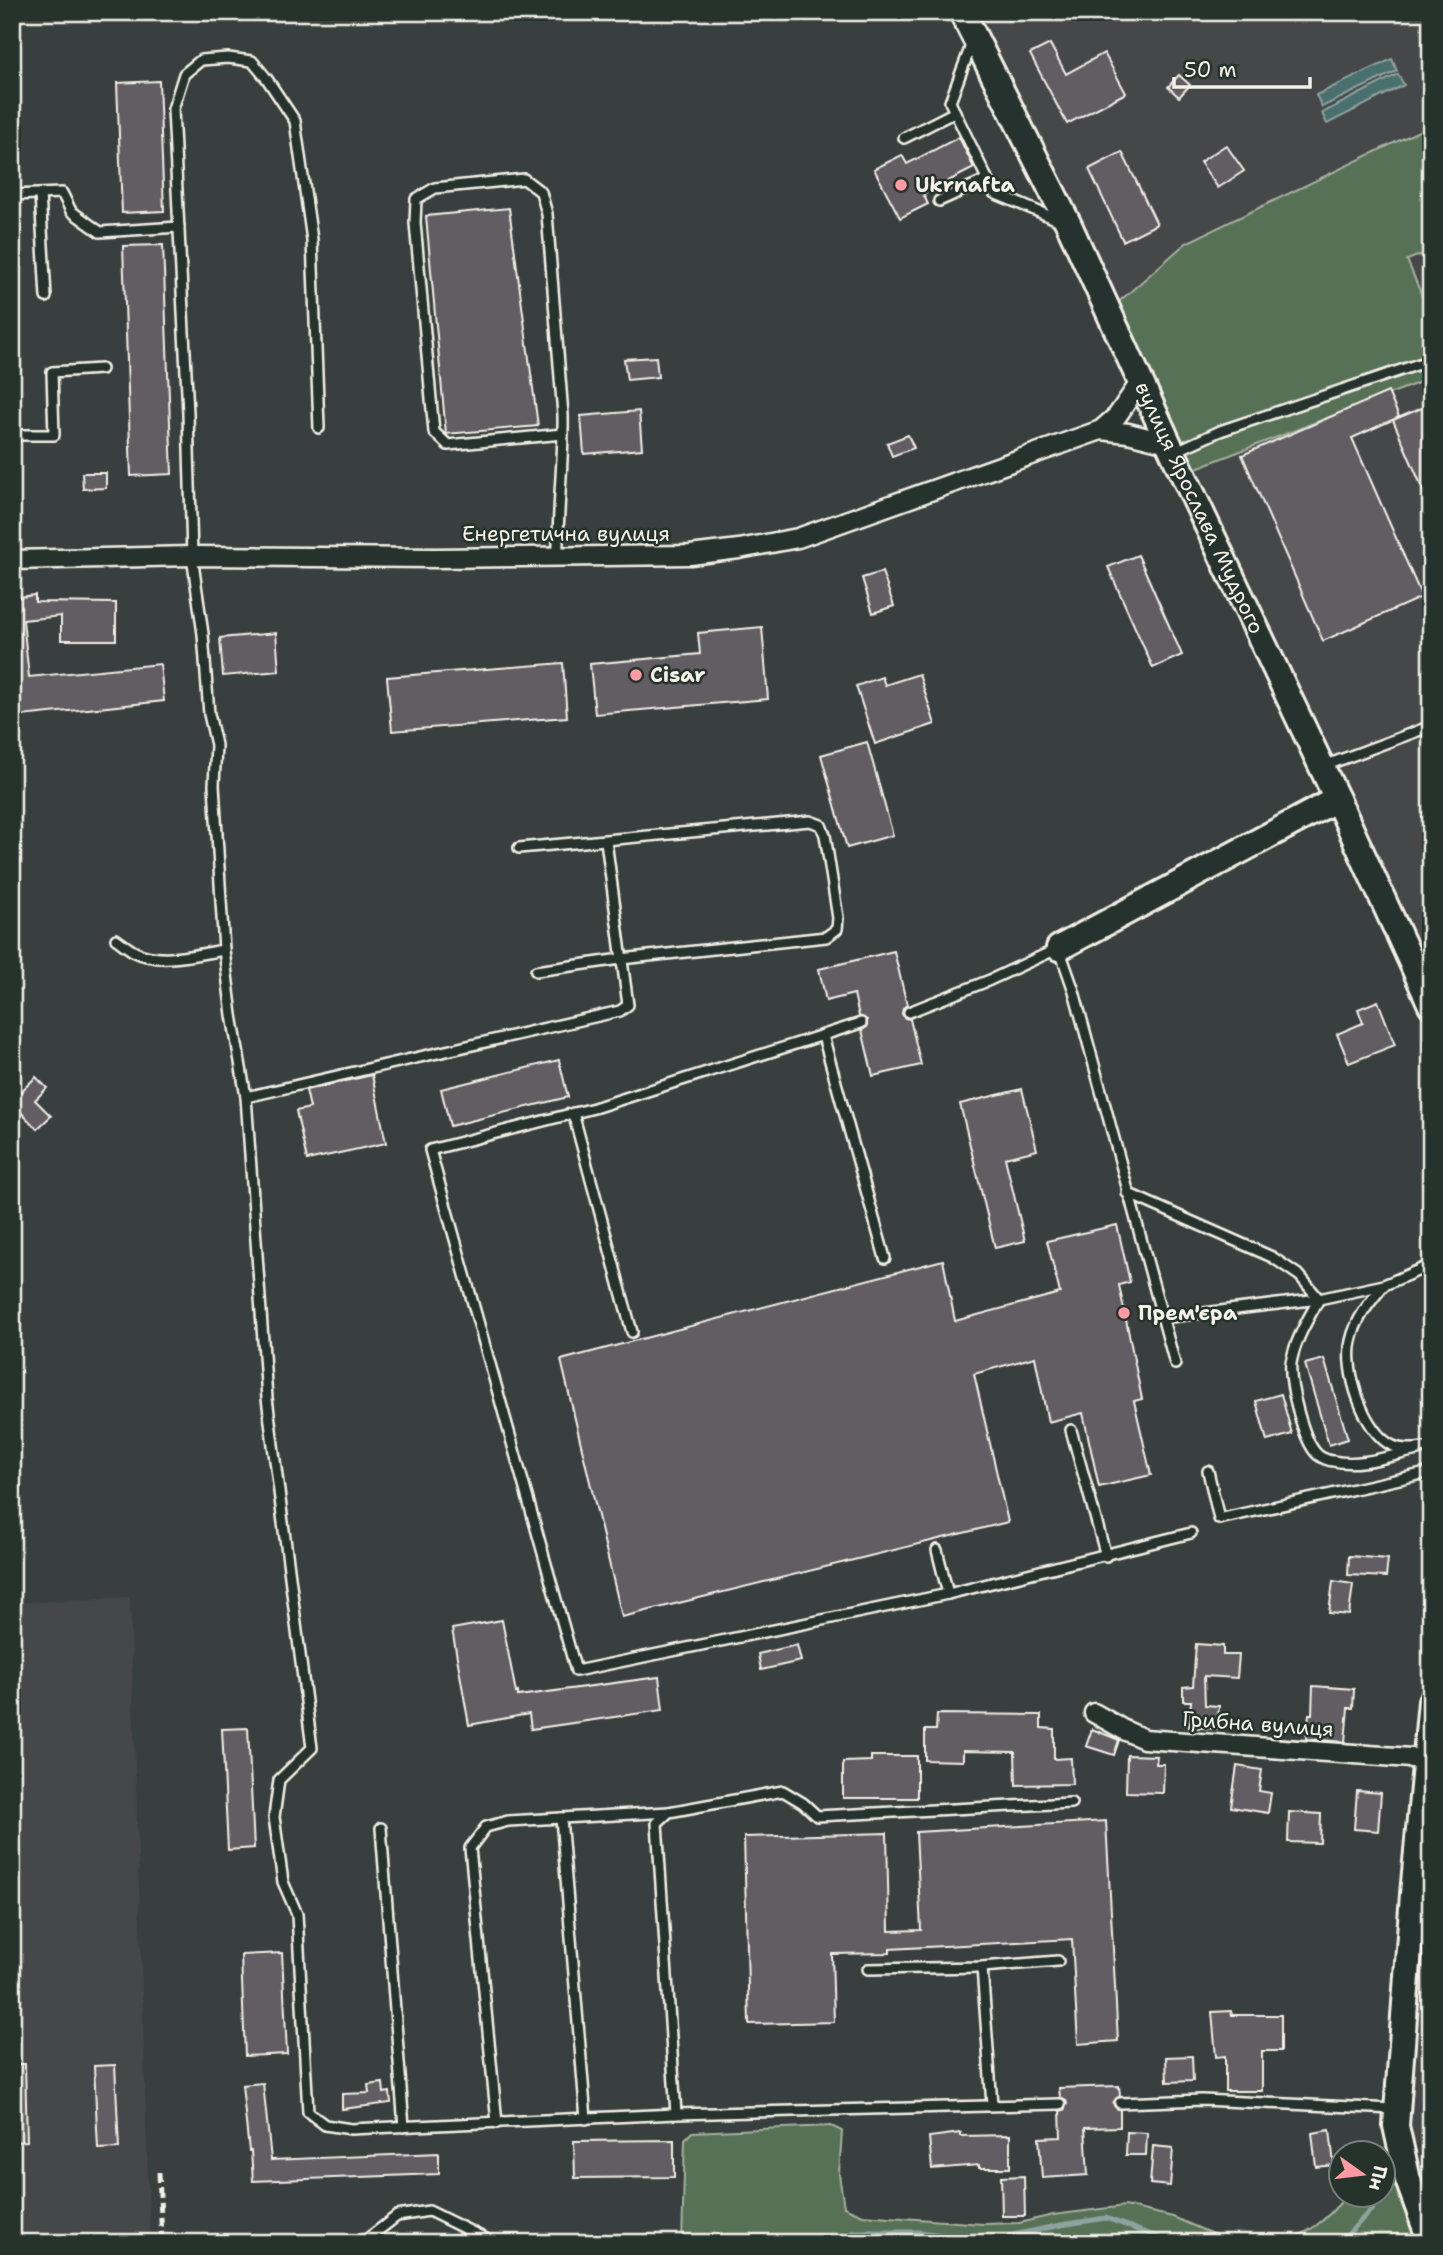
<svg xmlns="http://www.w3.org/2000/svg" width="1443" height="2255" font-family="'Shantell Sans',sans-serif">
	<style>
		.built { fill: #454749 }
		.green { fill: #577156; stroke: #a6b19f; stroke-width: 2 }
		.water { fill: #4a6f6e; stroke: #8ea39f; stroke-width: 2 }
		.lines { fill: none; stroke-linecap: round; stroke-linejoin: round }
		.stream { stroke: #8ea39f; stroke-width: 5 }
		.building { fill: #625b64; stroke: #f4f1e8; stroke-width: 2 }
		.lane-casing { stroke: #f4f1e8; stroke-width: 14 }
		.street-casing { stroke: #f4f1e8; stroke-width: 23 }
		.secondary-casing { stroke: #f4f1e8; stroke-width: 30 }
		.lane { stroke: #26332d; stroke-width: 9 }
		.street { stroke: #26332d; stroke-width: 18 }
		.secondary { stroke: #26332d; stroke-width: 24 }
		.rail { stroke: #f4f1e8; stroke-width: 5; stroke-dasharray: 10 5; stroke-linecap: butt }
		.poi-dot { fill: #ff9aa2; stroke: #26332d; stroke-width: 2.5 }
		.labels { text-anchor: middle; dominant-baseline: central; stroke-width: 5; stroke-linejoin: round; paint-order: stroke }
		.poi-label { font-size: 21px; font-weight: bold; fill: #f4f1e8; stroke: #26332d; text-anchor: start }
		.street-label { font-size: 21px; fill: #f4f1e8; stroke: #26332d }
	</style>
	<rect width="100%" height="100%" fill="#383f3e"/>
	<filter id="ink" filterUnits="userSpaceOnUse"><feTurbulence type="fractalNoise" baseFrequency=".0143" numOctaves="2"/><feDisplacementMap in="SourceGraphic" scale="14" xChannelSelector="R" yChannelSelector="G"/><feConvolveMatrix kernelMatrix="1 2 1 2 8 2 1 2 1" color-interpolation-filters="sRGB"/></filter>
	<g filter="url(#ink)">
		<g class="built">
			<polygon points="965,12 1431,12 1431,125 1186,243 1114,306"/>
			<polygon points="1431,251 1431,317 1407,259"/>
			<polygon points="1431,378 1431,995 1186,472"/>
			<polygon points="130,1597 150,2243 12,2243 12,1603"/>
			<polygon points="1431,1734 1431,2141 1404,2145"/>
		</g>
		<g class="green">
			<polygon points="1431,125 1431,251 1407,260 1431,317 1431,378 1186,472 1114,306 1186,243"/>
			<polygon points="831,2126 842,2131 839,2174 844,2207 863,2215 983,2224 1019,2223 1053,2215 1125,2206 1173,2217 1231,2242 1241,2243 895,2243 871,2238 870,2243 682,2243 685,2139 692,2132"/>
			<path d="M1404,2145l27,98h-153c32,-9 47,-22 68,-47h38v-35z"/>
		</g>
		<g class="water">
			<polygon points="1392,59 1397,71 1322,107 1316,95"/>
			<polygon points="1398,74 1404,85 1327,124 1322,113"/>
		</g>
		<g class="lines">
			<g class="stream">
				<polyline points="827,2243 854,2232 920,2232 984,2241 1061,2225 1106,2218 1173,2243"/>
				<polyline points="1340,2243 1394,2185"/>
			</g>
		</g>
		<g class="building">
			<polygon points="1050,44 1066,74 1104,53 1126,93 1067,124 1030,54"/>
			<polygon points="1179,75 1190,85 1179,97 1168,87"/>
			<polygon points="159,81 164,211 122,213 117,83"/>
			<polygon points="959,137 974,168 923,194 928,204 900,218 874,169 902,155 907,164"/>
			<polygon points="1226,145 1244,171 1218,188 1200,162"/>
			<polygon points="1122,152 1157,224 1123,241 1089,169"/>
			<polygon points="509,208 538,426 446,434 426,216"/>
			<polygon points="163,245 172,474 131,476 123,246"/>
			<polygon points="656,357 658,377 627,380 624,359"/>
			<polygon points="1388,392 1399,417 1352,438 1422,597 1323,641 1242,455"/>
			<polygon points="1431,404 1431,508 1393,420"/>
			<polygon points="639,411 642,449 584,454 581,416"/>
			<polygon points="908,435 914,448 892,456 887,443"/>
			<polygon points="82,473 106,473 106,488 83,489"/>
			<polygon points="1138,555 1182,655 1153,668 1108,567"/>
			<polygon points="882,572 894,606 873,613 862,578"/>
			<polygon points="35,595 35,602 116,603 116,640 61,640 61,616 23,620 29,677 160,664 164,701 12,717 12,598"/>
			<polygon points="762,627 768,699 595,714 590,664 700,654 698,633"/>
			<polygon points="276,633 279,671 223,676 220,638"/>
			<polygon points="563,663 567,717 392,731 387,677"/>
			<polygon points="919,674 935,724 875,744 856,686 882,677 885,685"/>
			<polygon points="867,742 893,835 847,848 821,755"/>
			<polygon points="894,951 907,1005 903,1008 902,1014 905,1018 910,1019 921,1065 873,1076 862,1030 867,1027 867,1020 859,1016 854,994 826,1001 819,969"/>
			<polygon points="1378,1001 1395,1045 1349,1063 1337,1034 1363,1023 1358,1009"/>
			<polygon points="559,1060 568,1097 450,1126 441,1089"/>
			<polygon points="372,1075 386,1143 307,1160 296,1111 310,1108 306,1090"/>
			<polygon points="36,1077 47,1088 35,1100 51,1116 37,1129 12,1103 12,1100"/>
			<polygon points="1022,1089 1037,1150 1005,1158 1025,1241 995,1248 960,1104"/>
			<polygon points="1117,1225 1130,1282 1119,1285 1142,1399 1134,1401 1151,1475 1099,1487 1083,1413 1048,1422 1035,1357 974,1374 1008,1522 622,1617 561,1360 943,1260 955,1321 1060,1293 1047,1241"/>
			<polygon points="1324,1359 1348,1439 1329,1445 1305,1364"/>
			<polygon points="1281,1394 1292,1434 1267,1441 1256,1401"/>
			<polygon points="1349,1556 1388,1559 1386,1577 1348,1575"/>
			<polygon points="1333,1581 1353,1584 1349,1615 1329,1613"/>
			<polygon points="502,1620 516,1693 518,1692 518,1696 659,1677 663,1710 531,1729 529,1714 469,1725 452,1629"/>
			<polygon points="1196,1644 1223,1646 1223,1655 1239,1655 1237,1678 1204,1676 1205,1705 1219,1706 1217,1729 1189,1727 1191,1701 1183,1701 1183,1687 1193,1686"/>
			<polygon points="797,1645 801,1661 761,1670 758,1654"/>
			<polygon points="1313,1686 1354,1689 1353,1708 1348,1708 1345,1742 1306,1739 1309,1714 1312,1714"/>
			<polygon points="937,1714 1041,1715 1041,1728 1054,1729 1054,1759 1071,1758 1072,1784 1016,1785 1015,1752 963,1751 963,1761 925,1760 925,1730 936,1730"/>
			<polygon points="248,1728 254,1848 228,1850 222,1729"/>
			<polygon points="1092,1729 1119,1740 1114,1755 1086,1746"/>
			<polygon points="1127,1755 1157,1756 1156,1764 1164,1764 1163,1793 1126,1792"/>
			<polygon points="871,1756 917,1756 917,1798 843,1798 843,1762 871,1761"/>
			<polygon points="1237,1766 1262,1770 1259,1791 1271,1793 1268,1813 1231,1807"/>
			<polygon points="1357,1791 1381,1793 1378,1831 1354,1829"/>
			<polygon points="1289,1812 1321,1814 1320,1843 1288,1842"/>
			<polygon points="1106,1821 1118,2041 1078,2044 1072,1939 890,1949 890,1953 832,1954 834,2022 749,2024 744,1837 887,1833 889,1931 921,1930 916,1832"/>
			<polygon points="282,1953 287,2054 245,2056 241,1955"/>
			<polygon points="1231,2011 1232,2015 1281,2015 1281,2051 1262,2051 1262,2091 1225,2091 1225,2056 1216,2057 1212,2012"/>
			<polygon points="1192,2056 1193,2081 1167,2082 1166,2057"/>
			<polygon points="12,2064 25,2064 27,2141 12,2142"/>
			<polygon points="115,2065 119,2148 98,2149 94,2066"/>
			<polygon points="263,2083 271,2160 439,2153 439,2174 253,2181 251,2151 249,2151 242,2085"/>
			<polygon points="383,2083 384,2093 390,2092 391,2103 342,2109 342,2094 369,2093 368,2085"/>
			<polygon points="1119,2086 1120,2096 1113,2103 1115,2107 1120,2110 1120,2127 1085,2128 1088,2175 1042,2178 1039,2138 1061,2137 1060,2111 1064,2110 1067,2104 1066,2100 1060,2097 1059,2088"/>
			<polygon points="1330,2130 1334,2165 1316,2167 1312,2133"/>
			<polygon points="1127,2132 1147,2133 1146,2155 1126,2155"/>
			<polygon points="961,2133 961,2136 1010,2135 1010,2168 979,2168 979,2165 932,2169 929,2137"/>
			<polygon points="674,2140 674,2177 575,2178 574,2141"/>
			<polygon points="1153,2146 1173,2148 1170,2186 1150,2184"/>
			<polygon points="1024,2176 1025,2216 1002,2216 1001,2177"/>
		</g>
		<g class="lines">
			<g class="lane-casing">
				<g id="lane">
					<polyline points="972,43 950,102 994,193 1063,222"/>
					<polyline points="904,138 955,112"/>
					<polyline points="40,194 46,297"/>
					<polyline points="12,195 62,193 71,211 100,232 179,227"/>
					<polyline points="939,201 988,179"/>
					<polyline points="319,428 312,240 295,121 267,79 252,61 228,58 201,60 184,74 173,109 188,413 192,556 203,634 209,714 216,745 214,785 224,950 232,1015 246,1097 267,1398 312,1748 279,1780 274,1817 283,1882 297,1914 308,2112 325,2125 351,2129 676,2114"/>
					<polyline points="12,435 54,435 52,372 101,369"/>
					<polyline points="1174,452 1220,431 1431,360"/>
					<path d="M558,555c-1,-46 6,-93 5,-140l-16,-201 -6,-22 -17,-13 -89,9 -19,11 -1,24 19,209 14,13 115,-11"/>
					<polyline points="1324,766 1431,726"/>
					<polyline points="519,848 810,821 821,825 825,835 838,918 837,929 826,937 621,959 536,971"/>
					<path d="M116,939c6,4 13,10 19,13 26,13 62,2 89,-2"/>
					<polyline points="909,1012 990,980 1059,948 1074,991 1175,1364"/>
					<polyline points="861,1023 594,1108 430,1150 576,1671 948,1594 1191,1533"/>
					<polyline points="823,1036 885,1258"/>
					<polyline points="246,1097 620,1011 628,1005 606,841"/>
					<polyline points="573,1113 632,1332"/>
					<path d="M1127,1193l145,64 28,19 19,23c-11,20 -24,41 -28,64 -2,20 12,79 27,92 4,3 11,6 15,6 28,6 59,-6 85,-11"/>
					<path d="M1384,1285c-14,17 -28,33 -33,56 -7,30 13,92 42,105 11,5 27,3 38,1"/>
					<polyline points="1162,1318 1319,1299 1384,1285 1431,1265"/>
					<polyline points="1071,1430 1106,1556"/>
					<polyline points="1208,1471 1219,1519 1431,1472"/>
					<polyline points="937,1550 948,1594"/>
					<polyline points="561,1818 586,2119"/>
					<polyline points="381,1828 404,2127"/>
					<polyline points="982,1967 992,2105"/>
					<polyline points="868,1969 982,1967 1058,1961"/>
					<polyline points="1120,2103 1202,2100 1394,2109"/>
					<polyline points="1060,2104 676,2114 657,1823 669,1812 783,1791 803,1803 817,1816 1071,1803"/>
					<polyline points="497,2123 470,1848 486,1827 508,1821 669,1812"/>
					<polyline points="362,2243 397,2216 429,2211 494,2243"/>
					<polyline points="602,2243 647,2241"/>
				</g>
			</g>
			<g class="street-casing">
				<g id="street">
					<polyline points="1101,430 1128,433 1168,443"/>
					<polyline points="12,560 192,556 436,558 690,555 739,549 798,538 1101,430 1117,416 1141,381"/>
					<polyline points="1094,1713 1124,1730 1144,1739 1425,1759"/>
				</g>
			</g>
			<g class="secondary-casing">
				<g id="secondary">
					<path id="s1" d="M962,12l107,213 104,228 164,346 94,206"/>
					<polyline points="1059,948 1337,799"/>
					<polyline points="1431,2243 1408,2180 1396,2126 1413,1894 1431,1701"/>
				</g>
			</g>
			<use href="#lane" class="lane"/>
			<use href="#street" class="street"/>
			<use href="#secondary" class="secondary"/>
			<polyline class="rail" points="159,2172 162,2243"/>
		</g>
	</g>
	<g class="poi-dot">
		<circle cx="901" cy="185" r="7"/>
		<circle cx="636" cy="675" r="7"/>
		<circle cx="1124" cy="1313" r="7"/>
	</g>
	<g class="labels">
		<g class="poi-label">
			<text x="915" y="185">Ukrnafta</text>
			<text x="650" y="675">Cisar</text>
			<text x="1138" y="1313">Прем'єра</text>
		</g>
		<g class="street-label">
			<text stroke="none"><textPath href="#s1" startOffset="550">вулиця Ярослава Мудрого</textPath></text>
			<text x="566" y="534">Енергетична вулиця</text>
			<text transform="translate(1258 1724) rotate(4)">Грибна вулиця</text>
		</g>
	</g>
	<rect width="1443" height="2255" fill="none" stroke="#26332d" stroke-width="42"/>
	<rect x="21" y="21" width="1401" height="2213" fill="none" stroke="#f4f1e8" stroke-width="2.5" filter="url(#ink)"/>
	<g transform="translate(1362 2174) rotate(104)"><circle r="33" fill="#26332d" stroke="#787f78" stroke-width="2"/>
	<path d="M0-5L12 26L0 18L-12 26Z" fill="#ff9aa2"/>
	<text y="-10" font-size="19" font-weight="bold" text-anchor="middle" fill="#f4f1e8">Пн</text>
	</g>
	<path d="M1174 77v10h136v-10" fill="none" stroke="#f4f1e8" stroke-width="3.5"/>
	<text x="1184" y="77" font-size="21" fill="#f4f1e8" stroke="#26332d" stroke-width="5" paint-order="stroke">50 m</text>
</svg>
